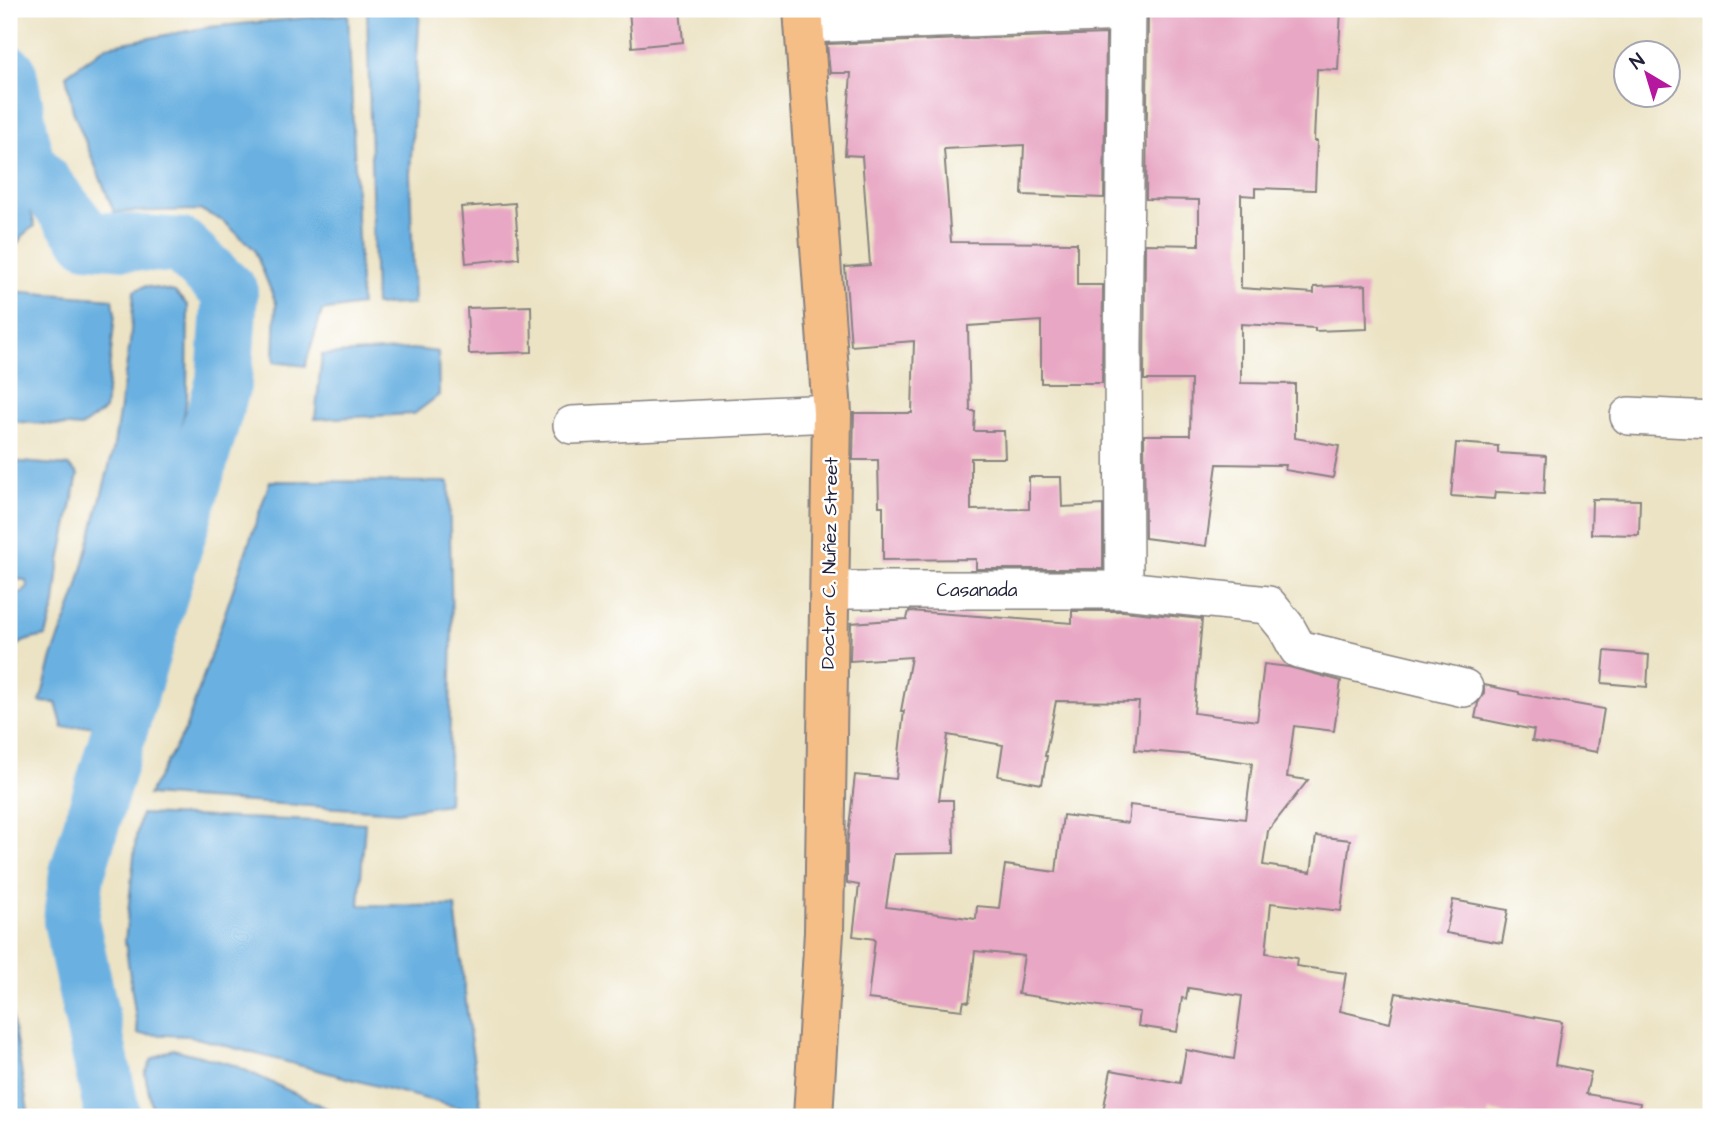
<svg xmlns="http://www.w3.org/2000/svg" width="1720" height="1126" font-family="'Architects Daughter',sans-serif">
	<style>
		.water { fill: #6bb1e1; stroke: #466a8e; stroke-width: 2 }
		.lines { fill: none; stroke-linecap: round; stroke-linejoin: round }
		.river { stroke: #6bb1e1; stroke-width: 56 }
		.building { fill: #e8a7c4; fill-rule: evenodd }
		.minor-casing { stroke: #878280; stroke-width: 40 }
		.major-casing { stroke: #878280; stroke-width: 42 }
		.minor { stroke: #fff; stroke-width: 37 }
		.major { stroke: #f6be87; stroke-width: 38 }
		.labels { text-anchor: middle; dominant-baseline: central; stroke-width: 5; stroke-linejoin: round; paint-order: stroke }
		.street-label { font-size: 19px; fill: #22223b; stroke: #fff }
	</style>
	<rect width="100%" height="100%" fill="#fff"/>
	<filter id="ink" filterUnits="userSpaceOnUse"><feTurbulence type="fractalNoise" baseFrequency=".0143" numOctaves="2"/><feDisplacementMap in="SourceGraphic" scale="14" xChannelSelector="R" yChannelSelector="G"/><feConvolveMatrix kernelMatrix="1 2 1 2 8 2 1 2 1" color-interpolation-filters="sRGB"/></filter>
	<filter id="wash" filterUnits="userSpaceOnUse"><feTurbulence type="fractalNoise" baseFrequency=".00686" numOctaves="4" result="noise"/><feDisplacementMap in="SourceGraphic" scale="28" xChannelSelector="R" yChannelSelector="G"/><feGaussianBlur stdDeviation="1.57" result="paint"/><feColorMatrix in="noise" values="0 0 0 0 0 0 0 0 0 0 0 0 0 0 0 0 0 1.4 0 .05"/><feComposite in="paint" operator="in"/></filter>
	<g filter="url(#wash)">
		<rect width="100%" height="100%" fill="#ece3c4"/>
		<g class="water">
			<polygon points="367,9 420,9 410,174 414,304 375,305"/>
			<polygon points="348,14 361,305 322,311 305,366 274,362 276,303 254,249 223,221 201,210 114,212 73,111 66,75 107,46 209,27"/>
			<path d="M24,187l11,39c-18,10 -13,17 -26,27v-63z"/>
			<polygon points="145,286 175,292 188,306 187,398 167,510 121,654 112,710 101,725 63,728 56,703 40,702 52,657 76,593 113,451 130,343 134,291"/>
			<polygon points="9,291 113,299 115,314 105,410 81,427 9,421"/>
			<polygon points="412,349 438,352 439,395 414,414 315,419 322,355"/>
			<path d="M9,461l60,5 9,8 -19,92 -4,38 -9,32c-22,4 -29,4 -37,26v-68l13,-1 6,-7 -3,-6 -16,-1z"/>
			<polygon points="270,481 449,482 452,630 448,804 397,812 148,795 185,730"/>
			<polygon points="141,814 365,823 359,905 455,906 470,1037 482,1114 189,1036 138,1034 125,941 136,837"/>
			<polygon points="9,998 29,1117 9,1117"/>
			<polygon points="173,1049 234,1065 345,1117 154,1117 145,1074 152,1059"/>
		</g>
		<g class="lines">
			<polyline class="river" points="9,73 26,161 88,239 181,246 230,292 224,381 77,873 71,921 113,1117"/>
		</g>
		<g id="blocks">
			<g class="building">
				<polygon points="629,9 680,9 683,42 632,47"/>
				<polygon points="1148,9 1341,9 1338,70 1317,69 1314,141 1317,141 1315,190 1255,188 1255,196 1241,195 1241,288 1314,293 1314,287 1366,285 1367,329 1315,331 1315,328 1241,324 1241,383 1295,384 1295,438 1339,446 1333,478 1285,470 1286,465 1217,464 1206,546 1145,538 1144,435 1190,435 1191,380 1144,380 1145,244 1199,245 1199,200 1146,199"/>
				<polygon points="1106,34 1104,198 1022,195 1024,145 944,149 951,242 1077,243 1077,285 1103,285 1102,383 1041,383 1041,321 968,326 970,411 975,411 974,431 1004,431 1005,458 971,458 971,510 1029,509 1029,477 1061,477 1062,507 1103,505 1103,569 976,569 976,559 883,560 883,506 879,506 878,460 853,460 854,413 912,413 914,341 851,346 845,267 870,265 862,156 845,155 851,73 830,73 827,44"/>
				<polygon points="515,203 519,258 466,263 461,207"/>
				<polygon points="531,306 532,352 469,354 467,308"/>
				<polygon points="1456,443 1498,446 1498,453 1546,456 1544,494 1495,492 1494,499 1451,496"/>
				<polygon points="1592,499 1640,500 1639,535 1591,534"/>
				<path d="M909,611l163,12v-12h51l79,8 -8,94 63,8 7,-57 25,3 52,14 -7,50 -40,-5 -7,51 21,3 -40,51 -5,34 48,7 5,-36 34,4 -9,71 -70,-8 -5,50 31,5 -1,8 50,7 -6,38 50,12 6,-30 166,29 -7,43 36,7 -5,22 54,9 -2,14h-115l-34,-6 -1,6h-386l9,-47 69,13 6,-33 48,9 8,-63 -54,-8 -2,11 -4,-1 -5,34 -39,-6 2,-14 -122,-18 6,-38 -49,-5 -6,51 -5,-1 -2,9 -94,-11 7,-60 -22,-3 6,-51 -12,-2v-38l8,-70 41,4 8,-68h-3l10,-54 -61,4 1,-38 56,-4zM1056,701l83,1 -4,48 59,5 58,8 -7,56 -115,-14 -2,18 -65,-8 -7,57 -51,-7 -6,43 -22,-2 -1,13 -90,-12 8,-53 60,-1 -1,-53h-14l9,-65 55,10 -5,31 44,8 5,-28h-2z"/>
				<polygon points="1605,651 1649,655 1647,687 1602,683"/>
				<polygon points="1484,685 1519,692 1519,694 1604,709 1597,752 1532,741 1534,730 1475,718 1478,703 1484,693"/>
				<polygon points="1453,900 1508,910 1502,943 1446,933"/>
			</g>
		</g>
	</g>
	<g filter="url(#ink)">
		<use href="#blocks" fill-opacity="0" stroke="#878280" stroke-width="2"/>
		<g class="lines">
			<g class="minor-casing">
				<g id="minor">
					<polyline points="804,24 1128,12"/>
					<polyline points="1629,416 1711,420"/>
					<polyline points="572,425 832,413"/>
					<polyline points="830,590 1124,590 1268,605 1286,627 1298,649 1464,688"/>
					<polyline points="1124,590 1123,346 1127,9"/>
				</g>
			</g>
			<g class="major-casing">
				<polyline id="major" points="803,9 832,413 824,932 813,1117"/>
			</g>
			<use href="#minor" class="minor"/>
			<use href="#major" class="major"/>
		</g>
	</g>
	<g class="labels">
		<g class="street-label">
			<text transform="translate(830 563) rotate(-89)">Doctor C. Nuñez Street</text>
			<text x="977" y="590">Casanada</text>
		</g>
	</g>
	<rect width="1720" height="1126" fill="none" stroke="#fff" stroke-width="35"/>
	<g transform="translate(1647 74) rotate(322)"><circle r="33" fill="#ffffff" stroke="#a7a7b1" stroke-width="2"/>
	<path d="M0-5L12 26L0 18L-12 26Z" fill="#b5179e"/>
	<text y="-10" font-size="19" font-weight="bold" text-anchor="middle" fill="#22223b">N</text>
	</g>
</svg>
